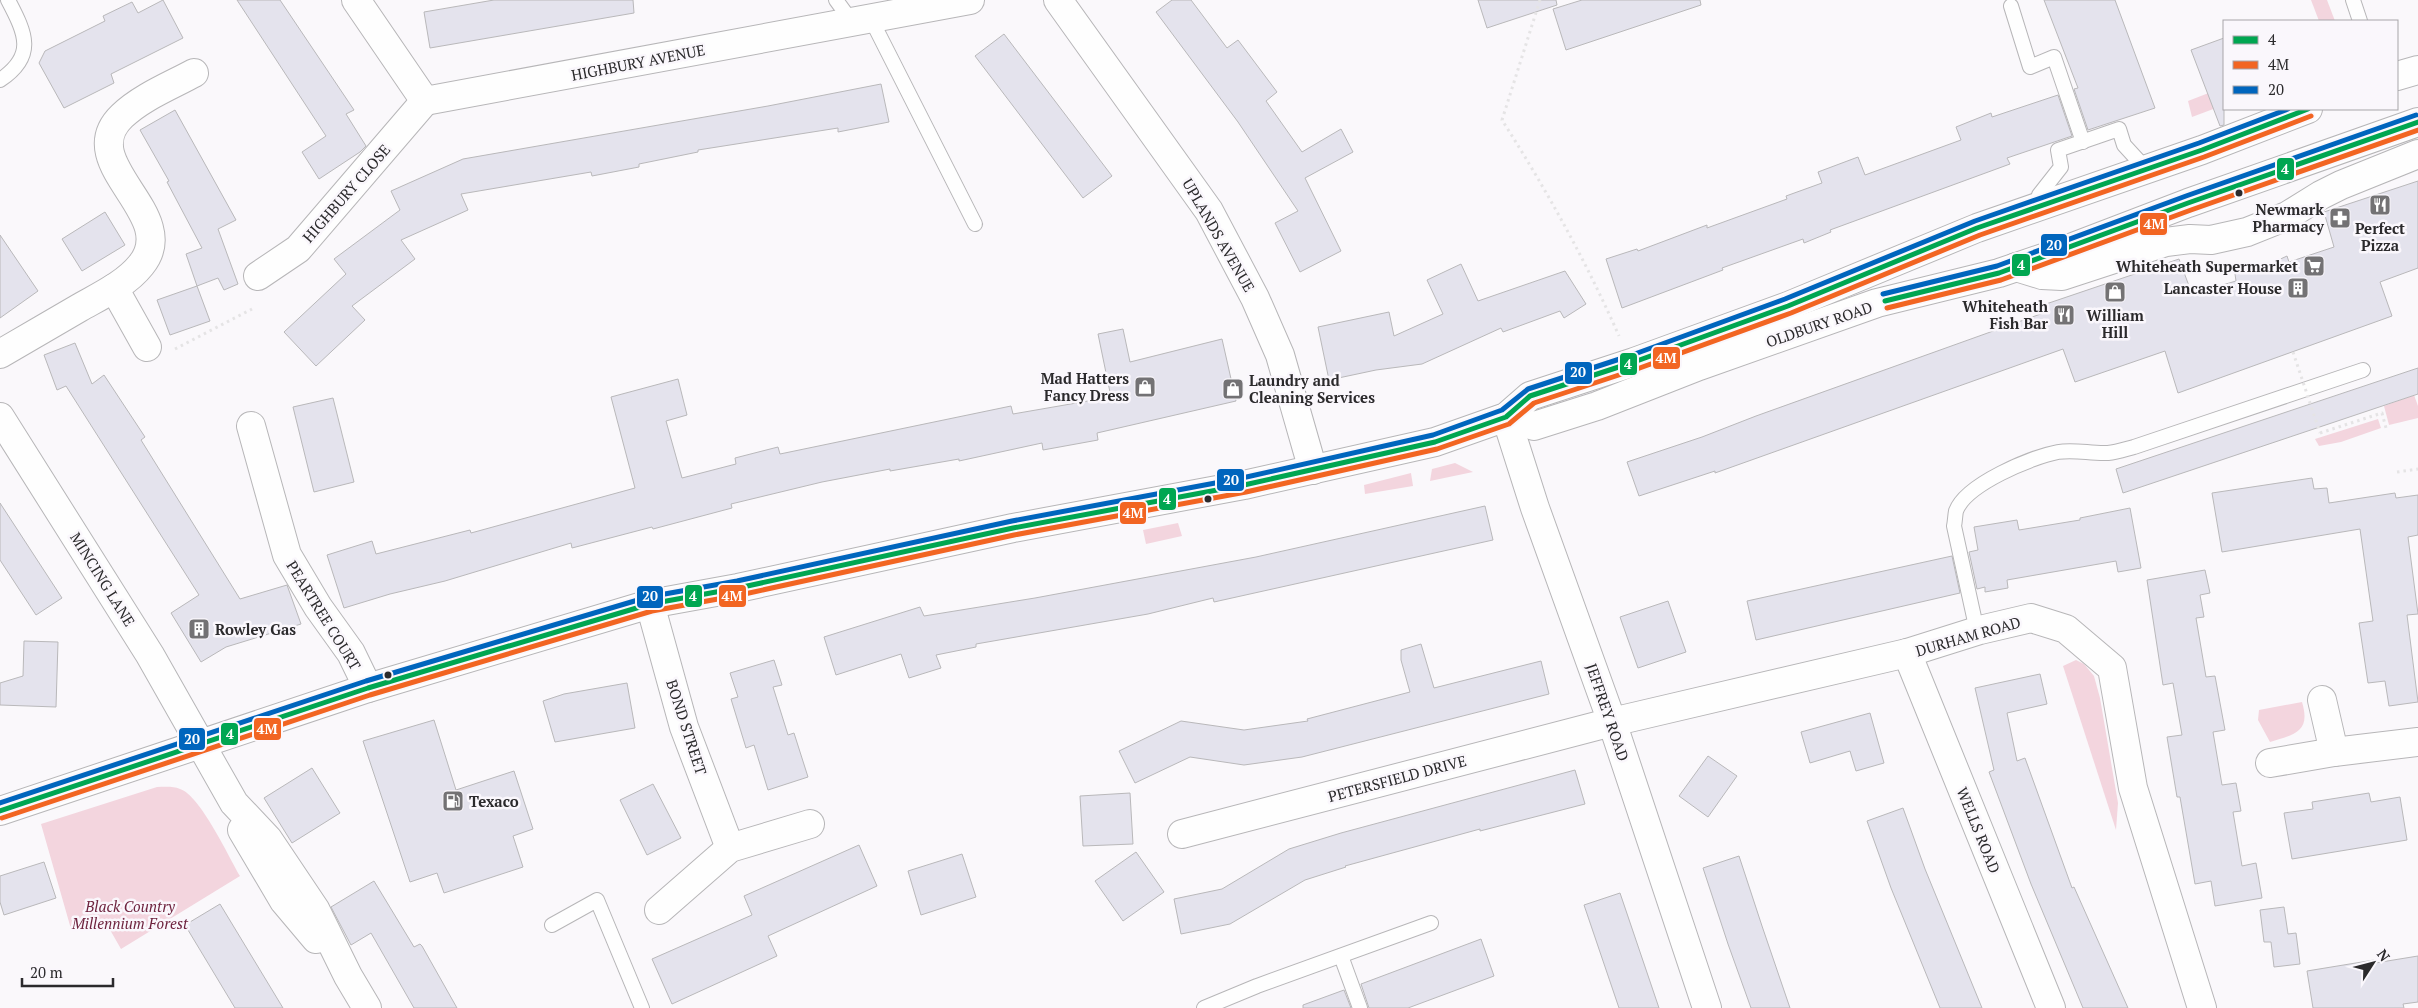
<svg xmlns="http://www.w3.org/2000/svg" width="2418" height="1008" font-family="'PT Serif',serif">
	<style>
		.green { fill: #f3d5de }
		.building { fill: #e4e3ed; stroke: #b9b8ba }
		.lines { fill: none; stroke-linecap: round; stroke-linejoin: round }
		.service-casing { stroke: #b7b6b8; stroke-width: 16 }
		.minor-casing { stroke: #b7b6b8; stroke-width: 30 }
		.tertiary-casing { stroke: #b7b6b8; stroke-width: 30 }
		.primary-casing { stroke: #b7b6b8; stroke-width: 30 }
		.path { stroke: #e5e4e5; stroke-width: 3; stroke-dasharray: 2.5 4; stroke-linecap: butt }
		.service { stroke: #fefefe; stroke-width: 14 }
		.minor { stroke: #fefefe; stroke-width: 28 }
		.tertiary { stroke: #fefefe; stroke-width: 28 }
		.primary { stroke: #fefefe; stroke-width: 28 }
		.path-bridge { stroke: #e5e4e5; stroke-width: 3; stroke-dasharray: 2.5 4; stroke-linecap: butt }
		.bus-1-casing { stroke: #faf7fc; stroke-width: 9 }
		.bus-2-casing { stroke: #faf7fc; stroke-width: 9 }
		.bus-3-casing { stroke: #faf7fc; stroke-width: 9 }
		.bus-1 { stroke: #00a651; stroke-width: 5 }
		.bus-2 { stroke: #f26522; stroke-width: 5 }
		.bus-3 { stroke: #0065bd; stroke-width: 5 }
		.bus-dot { fill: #2b2a2c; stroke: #faf7fc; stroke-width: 2 }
		.labels { text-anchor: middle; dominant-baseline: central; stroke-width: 5; stroke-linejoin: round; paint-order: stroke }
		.street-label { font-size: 15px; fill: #2b2a2c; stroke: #faf7fc }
		.poi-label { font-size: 15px; font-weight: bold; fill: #2b2a2c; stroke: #faf7fc; text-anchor: end }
		.park-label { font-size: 15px; font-style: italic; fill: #6e233e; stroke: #faf7fc }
		.line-badge { stroke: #faf7fc; stroke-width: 2 }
		.badge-label { font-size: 14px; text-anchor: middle; font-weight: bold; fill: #fff }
	</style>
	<rect width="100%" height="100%" fill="#faf8fb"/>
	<g class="green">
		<polygon points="2311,0 2327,0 2335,21 2319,21"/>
		<polygon points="2224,87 2224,105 2192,117 2188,101"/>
		<polygon points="2414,395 2418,406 2418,418 2389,425 2384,406"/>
		<polygon points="2378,419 2381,428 2341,442 2319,446 2315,439"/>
		<polygon points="1455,463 1473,472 1430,481 1432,469"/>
		<polygon points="1411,473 1413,486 1365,494 1364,485"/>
		<polygon points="1178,523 1182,536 1146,544 1143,530"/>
		<polygon points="2076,660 2084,664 2094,676 2100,698 2118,803 2116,830 2063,666"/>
		<path d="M2302,702c9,30 -7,32 -32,40l-12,-22 1,-10z"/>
		<path d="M157,787c8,0 16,-1 23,2 20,6 49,68 60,87l-119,73 -16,-28 -34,8 -30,-105z"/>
	</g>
	<g class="building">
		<polygon points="163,0 183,38 111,74 114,83 64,108 39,63 45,51 105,21 103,16 132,2 138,13"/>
		<polygon points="237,0 280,0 354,110 346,114 366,146 360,152 319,179 302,152 326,136"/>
		<polygon points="494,0 633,0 634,13 430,48 424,12"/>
		<polygon points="1172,0 1191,0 1227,48 1238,40 1277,92 1266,101 1302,152 1341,129 1353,152 1305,178 1341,251 1300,272 1275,223 1298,211 1238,122 1156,12"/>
		<polygon points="1478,0 1556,0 1557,5 1487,28"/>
		<polygon points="1582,0 1700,0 1701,5 1566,50 1553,9"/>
		<polygon points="2044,0 2115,0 2155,108 2088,130 2074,89 2078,88"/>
		<polygon points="1004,34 1112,176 1083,198 975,56"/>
		<polygon points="2224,38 2224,125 2220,126 2191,50"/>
		<polygon points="881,84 889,122 838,132 838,128 698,150 698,152 639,164 639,167 592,176 591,172 461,194 468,210 401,240 415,259 352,306 365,320 316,366 284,332 346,274 334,259 400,210 391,191 463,159 768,106"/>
		<polygon points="2058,95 2072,136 2007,158 2010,164 1830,230 1831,232 1804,243 1803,239 1722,268 1723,270 1622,308 1606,259 1637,249 1638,251 1707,225 1707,228 1787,199 1786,196 1822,183 1818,172 1858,157 1865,175 1961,140 1956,127 1991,113 1992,117"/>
		<polygon points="175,110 236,220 218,229 238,284 224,290 218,278 197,286 186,254 202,248 167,182 169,181 140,130"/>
		<polygon points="2418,181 2418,268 2380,282 2392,316 2178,393 2165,351 2075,382 2063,349 1715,473 1715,471 1639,496 1627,462 1702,437 1756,416 2049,311 2046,304 2179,259 2192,294 2236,281 2235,274 2263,267 2287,256 2289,262 2334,247 2324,212"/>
		<polygon points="105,212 125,245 82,271 62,239"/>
		<polygon points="0,235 38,291 0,318"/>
		<polygon points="1461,264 1478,301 1565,271 1586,304 1564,318 1560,311 1503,332 1501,328 1422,364 1376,370 1329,380 1318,327 1389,312 1394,336 1443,314 1427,280"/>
		<polygon points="197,286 210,321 170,335 157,300"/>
		<polygon points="1123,329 1130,362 1222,339 1236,401 1097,433 1098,440 1043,450 1042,443 959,461 959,459 890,471 890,469 822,482 731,504 732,508 653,529 652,527 572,548 571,543 445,581 390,594 344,608 327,555 372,541 376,554 470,530 471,533 635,488 611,397 678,379 687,415 666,421 682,478 736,464 735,458 778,447 780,454 1011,406 1013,414 1111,397 1098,334"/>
		<polygon points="75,343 92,384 104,375 145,437 141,440 240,599 287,585 301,624 226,647 201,662 171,613 199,595 66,386 57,390 44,355"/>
		<polygon points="2418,368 2418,394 2123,493 2116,469"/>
		<polygon points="333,398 354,482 314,492 293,407"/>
		<polygon points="2312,478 2314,489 2327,488 2329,503 2395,493 2396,498 2418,495 2418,535 2408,537 2418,614 2407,615 2418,702 2389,706 2385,681 2368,683 2359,623 2373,621 2360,529 2222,552 2212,493"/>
		<polygon points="0,503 62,598 36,615 0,560"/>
		<polygon points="1485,506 1493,540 1214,602 1213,598 1148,614 976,644 976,647 936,655 941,668 909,678 901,654 836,675 824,637 920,607 924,616 1035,598 1256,557"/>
		<polygon points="2130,508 2141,568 2118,572 2116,561 2007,580 2008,588 1985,592 1985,587 1977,589 1969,552 1978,550 1974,527 2017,520 2019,530 2080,520 2080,518"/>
		<polygon points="1952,556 1960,593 1756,640 1747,601"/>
		<polygon points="2205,570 2210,593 2200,595 2204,617 2196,618 2206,677 2215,676 2225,730 2213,732 2222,785 2236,783 2241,811 2233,812 2242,866 2256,863 2262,898 2215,906 2211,881 2195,884 2180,797 2177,797 2167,737 2182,735 2173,683 2163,685 2147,580"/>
		<polygon points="1668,601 1686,652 1638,668 1620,617"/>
		<polygon points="24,641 58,642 56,707 0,705 0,683 23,676"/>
		<polygon points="1421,644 1434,688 1541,661 1549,694 1302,757 1244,765 1190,757 1135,783 1119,751 1181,721 1244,730 1308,721 1307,719 1410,692 1401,660 1401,650"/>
		<polygon points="774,660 782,685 773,687 788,735 794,733 808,777 768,790 754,745 746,748 731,699 738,697 730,673"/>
		<polygon points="2040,674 2047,704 2007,713 2017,761 2025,758 2072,888 2074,887 2128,1008 2083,1008 2031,884 1989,772 1994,770 1975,688"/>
		<polygon points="627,683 635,728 555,742 543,701 564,694"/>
		<polygon points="1870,713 1884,763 1856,771 1850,751 1810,763 1801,732"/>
		<polygon points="434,720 456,790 514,771 533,829 513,836 523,867 444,893 437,873 410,882 363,741"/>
		<polygon points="1708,756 1737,776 1708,817 1679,796"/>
		<polygon points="312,768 340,813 292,843 264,798"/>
		<polygon points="1575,770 1585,804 1480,831 1480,829 1345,866 1346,867 1305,880 1230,924 1181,934 1174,899 1222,889 1289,849 1341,833"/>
		<polygon points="653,784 681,838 647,855 620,800"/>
		<polygon points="1130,793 1133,844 1083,846 1080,796"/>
		<polygon points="2369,793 2371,802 2400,797 2407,840 2292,859 2284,813 2313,809 2312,802"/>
		<polygon points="1903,808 1925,869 1982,1008 1940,1008 1891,888 1867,821"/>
		<polygon points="859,845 877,886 768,936 777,956 672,1004 652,959 752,915 744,896"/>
		<polygon points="1136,852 1164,892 1123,921 1095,881"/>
		<polygon points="962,854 976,897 921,915 908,871"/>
		<polygon points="1739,856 1762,926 1790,1008 1751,1008 1728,944 1703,868"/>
		<polygon points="44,862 56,898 4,915 0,902 0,876"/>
		<polygon points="374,881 414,947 420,944 422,946 457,1008 414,1008 371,933 351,945 331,907"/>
		<polygon points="1620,893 1659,1008 1619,1008 1584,905"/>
		<polygon points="220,904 283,1008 235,1008 185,925"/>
		<polygon points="2284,907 2288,934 2296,933 2300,964 2274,967 2271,942 2264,942 2260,910"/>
		<polygon points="1481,939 1494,976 1408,1008 1369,1008 1361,984"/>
		<polygon points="2418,956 2418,1002 2403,1004 2404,1008 2313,1008 2307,971 2374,960 2375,963"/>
		<polygon points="1344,990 1351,1008 1303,1008 1303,1005"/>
	</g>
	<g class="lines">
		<g class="service-casing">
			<g id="service">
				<polyline points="836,0 852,22"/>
				<polyline points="2353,0 2360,21"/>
				<polyline points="2011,6 2030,67 2054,57 2083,142"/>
				<polyline points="871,19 975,224"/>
				<path d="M0,80c36,-24 26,-46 8,-80"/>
				<polyline points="2036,206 2039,195 2061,167 2058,150 2119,129 2124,145 2146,169"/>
				<path d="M1977,631l-23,-105c1,-4 1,-10 2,-15 10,-27 76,-54 102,-59 17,-3 33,2 50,1 9,-1 18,-4 26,-6l229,-77"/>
				<polyline points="552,925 597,900 642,1008"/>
				<polyline points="1341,956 1360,1008"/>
				<polyline points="1204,1008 1257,986 1431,923"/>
			</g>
		</g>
		<g class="minor-casing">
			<g id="minor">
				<polyline points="356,0 425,101 970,0"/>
				<polyline points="1058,0 1209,211 1255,298 1280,355 1313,470"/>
				<polyline points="2016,267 2042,275 2062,276 2166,242 2190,239 2211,240 2247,232 2287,216 2321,195 2341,185 2418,154"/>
				<polyline points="258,276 298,249 425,101"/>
				<polyline points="114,288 147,347"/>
				<path d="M0,354c26,-15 53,-31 79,-46 21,-12 47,-24 62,-43 42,-51 -69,-101 -19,-149 20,-19 48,-30 72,-43"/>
				<polyline points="1506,417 1535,508 1612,722 1707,1008"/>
				<polyline points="251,426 287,555 318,607 351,653 368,688"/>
				<polyline points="650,604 684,727 730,848"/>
				<polyline points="1907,653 2051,1008"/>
				<polyline points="2334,752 2418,742"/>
				<polyline points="2270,763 2334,752 2322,700"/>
				<polyline points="1182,834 1612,722 1907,653 1980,630 2031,618 2066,629 2112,668 2133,788 2202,1008"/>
				<polyline points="659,910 730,848 810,824"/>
			</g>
		</g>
		<g class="tertiary-casing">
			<g id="tertiary">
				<polyline points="0,417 150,655 234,803 268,839 315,909 348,976 367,1008"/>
				<polyline points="242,830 284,901 316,939"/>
			</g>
		</g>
		<g class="primary-casing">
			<g id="primary">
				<polyline points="2397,76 2418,70"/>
				<polyline points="1506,417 1534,426 1597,406 1699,366 1877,303 1999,273 2052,255 2188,203 2418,122"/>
				<polyline points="0,811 368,688 650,604 738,588 1013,528 1244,485 1435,442 1506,417 1530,396 1634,362 1788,306 1977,228 2202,150 2308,109"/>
			</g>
		</g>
		<g class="path">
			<path d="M1540,0l-38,120c44,69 84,141 117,216"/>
			<polyline points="175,349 252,309"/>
			<polyline points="2320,433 2382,413 2386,428"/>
			<polyline points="2397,472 2418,469"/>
		</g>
		<use href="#service" class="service"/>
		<use href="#minor" class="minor"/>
		<use href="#tertiary" class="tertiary"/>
		<use href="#primary" class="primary"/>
		<polyline class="path-bridge" points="2293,352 2320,433"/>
		<g class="bus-1-casing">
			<g id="bus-1">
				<polyline points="1885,301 1999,273 2188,203 2418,122"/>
				<polyline points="0,811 368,688 650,604 738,588 1013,528 1244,485 1435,442 1506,417 1530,396 1634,362 1788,306 1977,228 2202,150 2308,109"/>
			</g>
		</g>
		<g class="bus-2-casing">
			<g id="bus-2">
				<polyline points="1887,308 2001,280 2191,210 2418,130"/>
				<polyline points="2,818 370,695 652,611 740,595 1014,535 1246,492 1437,449 1509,424 1534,403 1637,369 1791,313 1980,235 2204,157 2311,116"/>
			</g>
		</g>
		<g class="bus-3-casing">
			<g id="bus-3">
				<polyline points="1883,294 1997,266 2186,196 2416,115"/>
				<polyline points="0,803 366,681 648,597 737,581 1012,521 1242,478 1433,435 1502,410 1528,389 1632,355 1785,299 1975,221 2199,143 2288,109"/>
			</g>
		</g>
		<use href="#bus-1" class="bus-1"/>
		<use href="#bus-2" class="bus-2"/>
		<use href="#bus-3" class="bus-3"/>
	</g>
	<defs>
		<g id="restaurant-square" transform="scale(1.125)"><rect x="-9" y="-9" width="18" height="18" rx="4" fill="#737274" stroke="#faf7fc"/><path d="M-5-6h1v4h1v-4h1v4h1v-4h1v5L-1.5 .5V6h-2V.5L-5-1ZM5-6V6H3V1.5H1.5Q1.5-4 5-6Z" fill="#fff"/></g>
		<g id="pharmacy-square" transform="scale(1.125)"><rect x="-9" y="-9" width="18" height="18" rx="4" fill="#737274" stroke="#faf7fc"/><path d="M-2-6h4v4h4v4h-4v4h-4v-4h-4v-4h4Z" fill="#fff"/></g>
		<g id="supermarket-square" transform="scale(1.125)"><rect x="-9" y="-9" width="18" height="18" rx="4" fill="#737274" stroke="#faf7fc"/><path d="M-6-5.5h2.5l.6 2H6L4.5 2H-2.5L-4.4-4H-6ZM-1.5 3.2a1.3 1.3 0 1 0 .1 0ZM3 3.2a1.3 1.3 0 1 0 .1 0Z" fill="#fff"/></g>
		<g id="building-square" transform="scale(1.125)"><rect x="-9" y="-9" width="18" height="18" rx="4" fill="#737274" stroke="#faf7fc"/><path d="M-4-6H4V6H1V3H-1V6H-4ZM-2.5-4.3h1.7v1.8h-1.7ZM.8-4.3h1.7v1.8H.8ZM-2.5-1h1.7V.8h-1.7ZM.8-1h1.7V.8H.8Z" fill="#fff"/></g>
		<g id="shop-square" transform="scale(1.125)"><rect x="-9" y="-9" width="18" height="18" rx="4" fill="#737274" stroke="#faf7fc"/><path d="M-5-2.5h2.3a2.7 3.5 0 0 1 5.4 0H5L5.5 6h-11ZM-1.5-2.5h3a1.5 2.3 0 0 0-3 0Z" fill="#fff"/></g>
		<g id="fuel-square" transform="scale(1.125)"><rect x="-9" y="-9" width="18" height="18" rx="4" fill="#737274" stroke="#faf7fc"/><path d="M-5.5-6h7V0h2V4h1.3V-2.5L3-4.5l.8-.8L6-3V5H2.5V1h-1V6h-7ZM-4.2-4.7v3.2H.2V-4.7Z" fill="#fff"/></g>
	</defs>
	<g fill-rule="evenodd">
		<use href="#restaurant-square" x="2380" y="205"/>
		<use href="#pharmacy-square" x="2340" y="218"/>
		<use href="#supermarket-square" x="2314" y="266"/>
		<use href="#building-square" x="2298" y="288"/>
		<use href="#shop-square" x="2115" y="292"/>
		<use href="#restaurant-square" x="2064" y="315"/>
		<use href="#shop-square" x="1145" y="387"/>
		<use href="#shop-square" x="1233" y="389"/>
		<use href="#building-square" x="199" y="629"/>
		<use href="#fuel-square" x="453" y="801"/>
	</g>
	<g class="bus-dot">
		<circle cx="2239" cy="193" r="4.5"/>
		<circle cx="1208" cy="499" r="4.5"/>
		<circle cx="388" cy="675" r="4.5"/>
	</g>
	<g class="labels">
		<g class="street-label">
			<text transform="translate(638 62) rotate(-11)">HIGHBURY AVENUE</text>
			<text transform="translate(346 193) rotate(-49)">HIGHBURY CLOSE</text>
			<text transform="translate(1219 235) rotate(60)">UPLANDS AVENUE</text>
			<text transform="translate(1819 324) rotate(-19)">OLDBURY ROAD</text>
			<text transform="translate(103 579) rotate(58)">MINCING LANE</text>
			<text transform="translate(324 615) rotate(58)">PEARTREE COURT</text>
			<text transform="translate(1968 636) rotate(-16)">DURHAM ROAD</text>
			<text transform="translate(1608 712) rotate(71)">JEFFREY ROAD</text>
			<text transform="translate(687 727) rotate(72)">BOND STREET</text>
			<text transform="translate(1397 778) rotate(-15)">PETERSFIELD DRIVE</text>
			<text transform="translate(1979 830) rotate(68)">WELLS ROAD</text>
		</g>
		<g class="poi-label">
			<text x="2324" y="209">Newmark<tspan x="2324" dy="17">Pharmacy</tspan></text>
			<text x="2380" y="228" text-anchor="middle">Perfect<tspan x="2380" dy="17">Pizza</tspan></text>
			<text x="2298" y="266">Whiteheath Supermarket</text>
			<text x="2282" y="288">Lancaster House</text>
			<text x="2048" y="306">Whiteheath<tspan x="2048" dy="17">Fish Bar</tspan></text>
			<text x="2115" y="315" text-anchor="middle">William<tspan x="2115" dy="17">Hill</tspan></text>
			<text x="1129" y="378">Mad Hatters<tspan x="1129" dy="17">Fancy Dress</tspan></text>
			<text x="1249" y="380" text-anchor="start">Laundry and<tspan x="1249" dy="17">Cleaning Services</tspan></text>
			<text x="215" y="629" text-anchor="start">Rowley Gas</text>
			<text x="469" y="801" text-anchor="start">Texaco</text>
		</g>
		<g class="park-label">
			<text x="130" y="906">Black Country<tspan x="130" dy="17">Millennium Forest</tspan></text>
		</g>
	</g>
	<g class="line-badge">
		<rect x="2276" y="157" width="19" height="24" rx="5" fill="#00a651"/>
		<rect x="2139" y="212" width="29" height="24" rx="5" fill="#f26522"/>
		<rect x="2040" y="233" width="28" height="24" rx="5" fill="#0065bd"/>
		<rect x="2011" y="253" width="20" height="24" rx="5" fill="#00a651"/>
		<rect x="1652" y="346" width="29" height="24" rx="5" fill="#f26522"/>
		<rect x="1619" y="352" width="19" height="24" rx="5" fill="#00a651"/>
		<rect x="1564" y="361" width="29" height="24" rx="5" fill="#0065bd"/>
		<rect x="1216" y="468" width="29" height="24" rx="5" fill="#0065bd"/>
		<rect x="1158" y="487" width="19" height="24" rx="5" fill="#00a651"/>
		<rect x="1119" y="501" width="28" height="24" rx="5" fill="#f26522"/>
		<rect x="684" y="584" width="19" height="24" rx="5" fill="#00a651"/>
		<rect x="718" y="584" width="29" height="24" rx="5" fill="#f26522"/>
		<rect x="636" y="585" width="28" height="24" rx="5" fill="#0065bd"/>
		<rect x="253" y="717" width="29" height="24" rx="5" fill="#f26522"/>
		<rect x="220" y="722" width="19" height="24" rx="5" fill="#00a651"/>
		<rect x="178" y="727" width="28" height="24" rx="5" fill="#0065bd"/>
	</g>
	<g class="badge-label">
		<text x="2285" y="174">4</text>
		<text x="2154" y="229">4M</text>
		<text x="2054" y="250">20</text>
		<text x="2021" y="270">4</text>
		<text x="1666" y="363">4M</text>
		<text x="1628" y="369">4</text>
		<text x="1578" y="377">20</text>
		<text x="1231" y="485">20</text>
		<text x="1167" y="504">4</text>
		<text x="1133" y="518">4M</text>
		<text x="693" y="601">4</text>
		<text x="732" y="601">4M</text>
		<text x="650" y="601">20</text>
		<text x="267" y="734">4M</text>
		<text x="230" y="739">4</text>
		<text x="192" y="744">20</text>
	</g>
	<rect x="2223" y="20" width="175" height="90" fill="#faf7fc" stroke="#a7a5a9"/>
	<rect x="2233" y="36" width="25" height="8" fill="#00a651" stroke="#a7a5a9"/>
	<text x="2268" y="45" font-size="15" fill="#2b2a2c">4</text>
	<rect x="2233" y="61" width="25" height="8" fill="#f26522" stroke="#a7a5a9"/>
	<text x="2268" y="70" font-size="15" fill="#2b2a2c">4M</text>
	<rect x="2233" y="86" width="25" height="8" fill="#0065bd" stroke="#a7a5a9"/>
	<text x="2268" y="95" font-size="15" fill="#2b2a2c">20</text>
	<g transform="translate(2373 963) rotate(54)" stroke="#faf7fc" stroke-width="4" paint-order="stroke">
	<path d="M0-4L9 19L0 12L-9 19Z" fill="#2b2a2c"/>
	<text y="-8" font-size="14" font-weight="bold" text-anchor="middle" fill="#2b2a2c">N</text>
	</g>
	<path d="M22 978v8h91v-8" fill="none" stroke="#2b2a2c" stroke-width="2.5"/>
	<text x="30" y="978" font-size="15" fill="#2b2a2c" stroke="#faf7fc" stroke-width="4" paint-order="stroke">20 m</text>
</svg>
